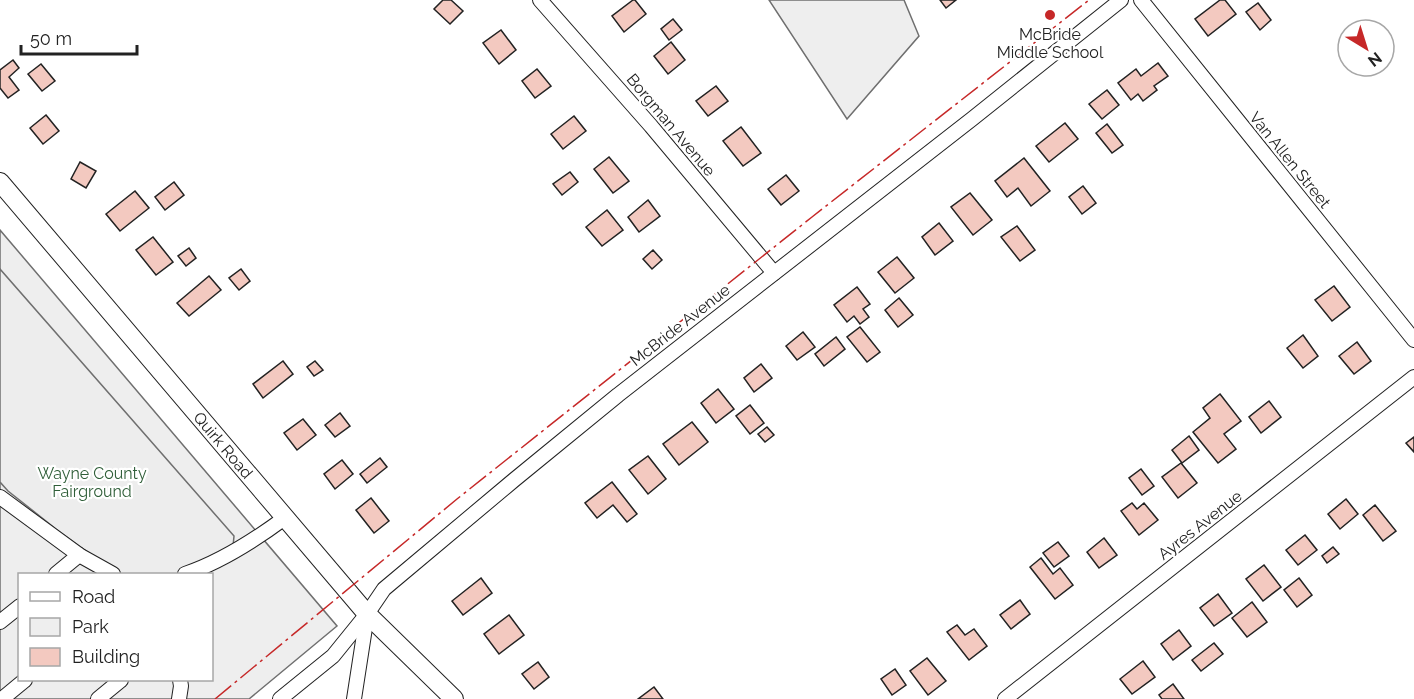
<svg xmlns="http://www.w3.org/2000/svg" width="1414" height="699" font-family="Raleway,sans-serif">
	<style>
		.green { fill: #eee; stroke: #6f6f6f; stroke-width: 1.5; fill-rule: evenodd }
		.parking { fill: #ededed; stroke: #6f6f6f; stroke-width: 1.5 }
		.building { fill: #f3c9c0; stroke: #222; stroke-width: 1.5 }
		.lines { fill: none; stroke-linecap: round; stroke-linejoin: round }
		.minor-casing { stroke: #222; stroke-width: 16 }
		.tertiary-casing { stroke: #222; stroke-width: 20 }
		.minor { stroke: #fff; stroke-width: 14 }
		.tertiary { stroke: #fff; stroke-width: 18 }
		.power { stroke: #c62828; stroke-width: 1.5; stroke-dasharray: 21 4.5 3 4.5; stroke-linecap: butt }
		.poi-dot { fill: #c62828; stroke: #fff; stroke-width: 2 }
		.labels { text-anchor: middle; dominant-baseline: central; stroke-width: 4.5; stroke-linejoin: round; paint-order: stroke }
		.poi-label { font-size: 16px; fill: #222; stroke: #fff }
		.street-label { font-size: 16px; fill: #222; stroke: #fff }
		.park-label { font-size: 16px; fill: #2f5e38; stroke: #fff }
	</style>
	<rect width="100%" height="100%" fill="#fff"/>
	<g class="green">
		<polygon points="769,0 904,0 919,36 847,119"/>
		<path d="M0,230l337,396 -88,73h-249zM20,574h192v106h-192z"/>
	</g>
	<polygon class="parking" points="0,269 234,536 232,557 200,574 118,574 56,529 8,491 0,482"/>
	<g class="building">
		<polygon points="443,0 451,0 463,11 450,24 434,9"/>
		<polygon points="633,0 635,0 646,14 624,32 612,16"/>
		<polygon points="940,0 956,0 946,8"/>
		<polygon points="1220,0 1225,0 1236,14 1208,36 1195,19"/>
		<polygon points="1258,3 1271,20 1260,30 1246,12"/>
		<polygon points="673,19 682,30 669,40 661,29"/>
		<polygon points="501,30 516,50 499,64 483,43"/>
		<polygon points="671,42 685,60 668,74 654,56"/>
		<polygon points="13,60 19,68 9,77 19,90 8,98 0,88 0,70"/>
		<polygon points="1158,63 1168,76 1154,86 1157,90 1143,101 1138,94 1131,100 1118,83 1136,69 1141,76"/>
		<polygon points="41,64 55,81 42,91 28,74"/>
		<polygon points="537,69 551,86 535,98 522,81"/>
		<polygon points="716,86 728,101 708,116 696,101"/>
		<polygon points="1107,90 1119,105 1102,119 1089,104"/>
		<polygon points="46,115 59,131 43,144 30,128"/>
		<polygon points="574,116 586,131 563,149 551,134"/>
		<polygon points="1065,123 1078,139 1049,162 1036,146"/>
		<polygon points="1107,124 1123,145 1112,153 1096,133"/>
		<polygon points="741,127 761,153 743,166 723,141"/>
		<polygon points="609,157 629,181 613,193 594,169"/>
		<polygon points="1024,158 1050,191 1031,206 1018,188 1007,197 995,181"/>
		<polygon points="80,162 96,171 86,188 71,179"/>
		<polygon points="570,172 578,182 562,195 553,184"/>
		<polygon points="786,175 799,191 781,205 768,189"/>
		<polygon points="174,182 184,195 165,210 155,197"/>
		<polygon points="1083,186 1096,203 1082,214 1069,197"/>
		<polygon points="135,191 149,208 120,231 106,214"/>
		<polygon points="970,193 992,220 973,235 951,207"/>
		<polygon points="648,200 660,216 639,232 628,217"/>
		<polygon points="607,210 623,230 602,246 586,227"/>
		<polygon points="939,223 953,241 935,255 922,237"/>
		<polygon points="1017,226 1035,250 1020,261 1001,237"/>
		<polygon points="153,237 173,262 156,275 136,250"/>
		<polygon points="189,248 196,258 186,266 178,256"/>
		<polygon points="653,250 662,260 652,269 643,259"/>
		<polygon points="897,257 914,278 895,293 878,272"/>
		<polygon points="241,269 250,281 239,290 229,278"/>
		<polygon points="209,276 221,290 189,316 177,303"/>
		<polygon points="1334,286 1350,307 1332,321 1315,300"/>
		<polygon points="857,287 870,304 863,309 869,317 860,324 854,316 847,322 834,305"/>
		<polygon points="899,298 913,315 898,327 885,310"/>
		<polygon points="860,327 880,352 867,362 847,337"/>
		<polygon points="803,332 815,347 797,360 786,346"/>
		<polygon points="1303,335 1318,356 1303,368 1287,348"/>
		<polygon points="836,337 845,349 824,366 815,354"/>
		<polygon points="1357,342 1371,361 1354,374 1339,356"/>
		<polygon points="283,361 293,374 263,398 253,384"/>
		<polygon points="315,361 323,370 314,376 307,367"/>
		<polygon points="761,364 772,378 754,392 744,378"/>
		<polygon points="718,389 734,409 716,423 701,403"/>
		<polygon points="1220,394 1241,421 1224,434 1236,449 1218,463 1193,432 1210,418 1203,408"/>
		<polygon points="1269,401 1281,417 1261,433 1249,417"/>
		<polygon points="750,405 764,423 750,434 736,416"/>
		<polygon points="340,413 350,426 335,437 325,425"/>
		<polygon points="303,419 316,435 297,450 284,433"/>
		<polygon points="692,422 708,442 679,465 663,444"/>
		<polygon points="767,427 774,435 765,442 758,434"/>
		<polygon points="1189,436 1199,450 1182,463 1172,450"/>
		<polygon points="1414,437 1414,452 1406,443"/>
		<polygon points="648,456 666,479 648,494 629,470"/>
		<polygon points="380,458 387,467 367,483 360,474"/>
		<polygon points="342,460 353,474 335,489 324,474"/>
		<polygon points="1181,463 1197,483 1178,498 1162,477"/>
		<polygon points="1141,469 1154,486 1142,495 1129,478"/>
		<polygon points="612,482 637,514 627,522 613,505 597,518 585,503"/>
		<polygon points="371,498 389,521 374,533 356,510"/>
		<polygon points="1346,499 1358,514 1340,529 1328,514"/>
		<polygon points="1132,503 1137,509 1144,503 1158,520 1139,535 1121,511"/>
		<polygon points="1375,505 1396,531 1383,541 1363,515"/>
		<polygon points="1305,535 1317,550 1298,565 1286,550"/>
		<polygon points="1104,538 1117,555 1099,568 1087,552"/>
		<polygon points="1058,542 1069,556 1054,567 1043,553"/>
		<polygon points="1333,547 1339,554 1327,563 1322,556"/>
		<polygon points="1041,558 1053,574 1060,568 1073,585 1055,599 1030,567"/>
		<polygon points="1264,565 1281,587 1263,601 1246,579"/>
		<polygon points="481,578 492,593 463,615 452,601"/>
		<polygon points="1299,578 1312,595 1297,607 1284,590"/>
		<polygon points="1218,594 1232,613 1214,626 1200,608"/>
		<polygon points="1020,600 1030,614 1011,629 1000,615"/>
		<polygon points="1252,602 1267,622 1247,637 1232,618"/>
		<polygon points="509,615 524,635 499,654 484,634"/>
		<polygon points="957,625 965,635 974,629 987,646 969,660 947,632"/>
		<polygon points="1179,630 1191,646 1173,660 1161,644"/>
		<polygon points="1214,643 1223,654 1201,671 1192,660"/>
		<polygon points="927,658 946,681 928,695 910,671"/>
		<polygon points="1143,661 1155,677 1132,694 1120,679"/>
		<polygon points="538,662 549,677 534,689 522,674"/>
		<polygon points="895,669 906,685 892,695 881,679"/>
		<polygon points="1173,684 1184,699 1162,699 1159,695"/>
		<polygon points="654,687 663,699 638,699"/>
	</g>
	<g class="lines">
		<g class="minor-casing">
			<g id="minor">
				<polyline points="540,0 651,126 774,273"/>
				<polyline points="1141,0 1414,340"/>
				<polyline points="0,497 79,555 113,574"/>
				<polyline points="56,574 79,555"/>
				<path d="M185,574c36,-12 70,-34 101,-57"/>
				<polyline points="0,622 20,606"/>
				<polyline points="2,699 25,680"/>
				<polyline points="98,699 121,680"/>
				<polyline points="179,699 181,686 180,680"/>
				<polyline points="280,699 333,656 367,614 384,589 514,480 618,395 972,119 1121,0"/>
				<polyline points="354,699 367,615"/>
				<polyline points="1005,699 1414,377"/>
			</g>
		</g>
		<g class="tertiary-casing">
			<g id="tertiary">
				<path id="s1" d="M0,182l367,432 87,85"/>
			</g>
		</g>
		<use href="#minor" class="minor"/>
		<use href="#tertiary" class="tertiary"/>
		<polyline class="power" points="215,699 457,499 812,217 1089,0"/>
	</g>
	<circle class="poi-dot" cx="1050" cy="15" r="6"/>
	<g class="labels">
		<g class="poi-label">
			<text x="1050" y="34">McBride<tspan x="1050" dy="18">Middle School</tspan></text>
		</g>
		<g class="street-label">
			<text transform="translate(671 125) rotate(50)">Borgman Avenue</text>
			<text transform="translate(1290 160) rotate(51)">Van Allen Street</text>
			<text transform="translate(680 325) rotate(-38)">McBride Avenue</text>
			<text stroke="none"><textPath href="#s1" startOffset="345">Quirk Road</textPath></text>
			<text transform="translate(1200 525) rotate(-38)">Ayres Avenue</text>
		</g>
		<g class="park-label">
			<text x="92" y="473">Wayne County<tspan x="92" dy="18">Fairground</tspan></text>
		</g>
	</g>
	<rect x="18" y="573" width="195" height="108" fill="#ffffff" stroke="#a7a7a7" stroke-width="1.5"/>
	<rect x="30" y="592" width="30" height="9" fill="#ffffff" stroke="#a7a7a7" stroke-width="1.5"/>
	<text x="72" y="603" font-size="18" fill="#222222">Road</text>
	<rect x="30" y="618" width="30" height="18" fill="#eeeeee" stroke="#a7a7a7" stroke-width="1.5"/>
	<text x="72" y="633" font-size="18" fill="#222222">Park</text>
	<rect x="30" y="648" width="30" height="18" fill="#f3c9c0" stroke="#a7a7a7" stroke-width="1.5"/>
	<text x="72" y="663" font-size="18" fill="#222222">Building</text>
	<g transform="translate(1366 48) rotate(142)"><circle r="28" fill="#ffffff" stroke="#a7a7a7" stroke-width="1.5"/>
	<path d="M0-4.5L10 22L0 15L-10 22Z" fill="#c62828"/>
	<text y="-9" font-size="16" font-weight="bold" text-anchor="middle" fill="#222222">N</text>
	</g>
	<path d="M21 45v9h116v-9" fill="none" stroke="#222222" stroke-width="3"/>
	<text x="30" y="45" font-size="18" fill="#222222" stroke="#ffffff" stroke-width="4.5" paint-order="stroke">50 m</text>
</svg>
